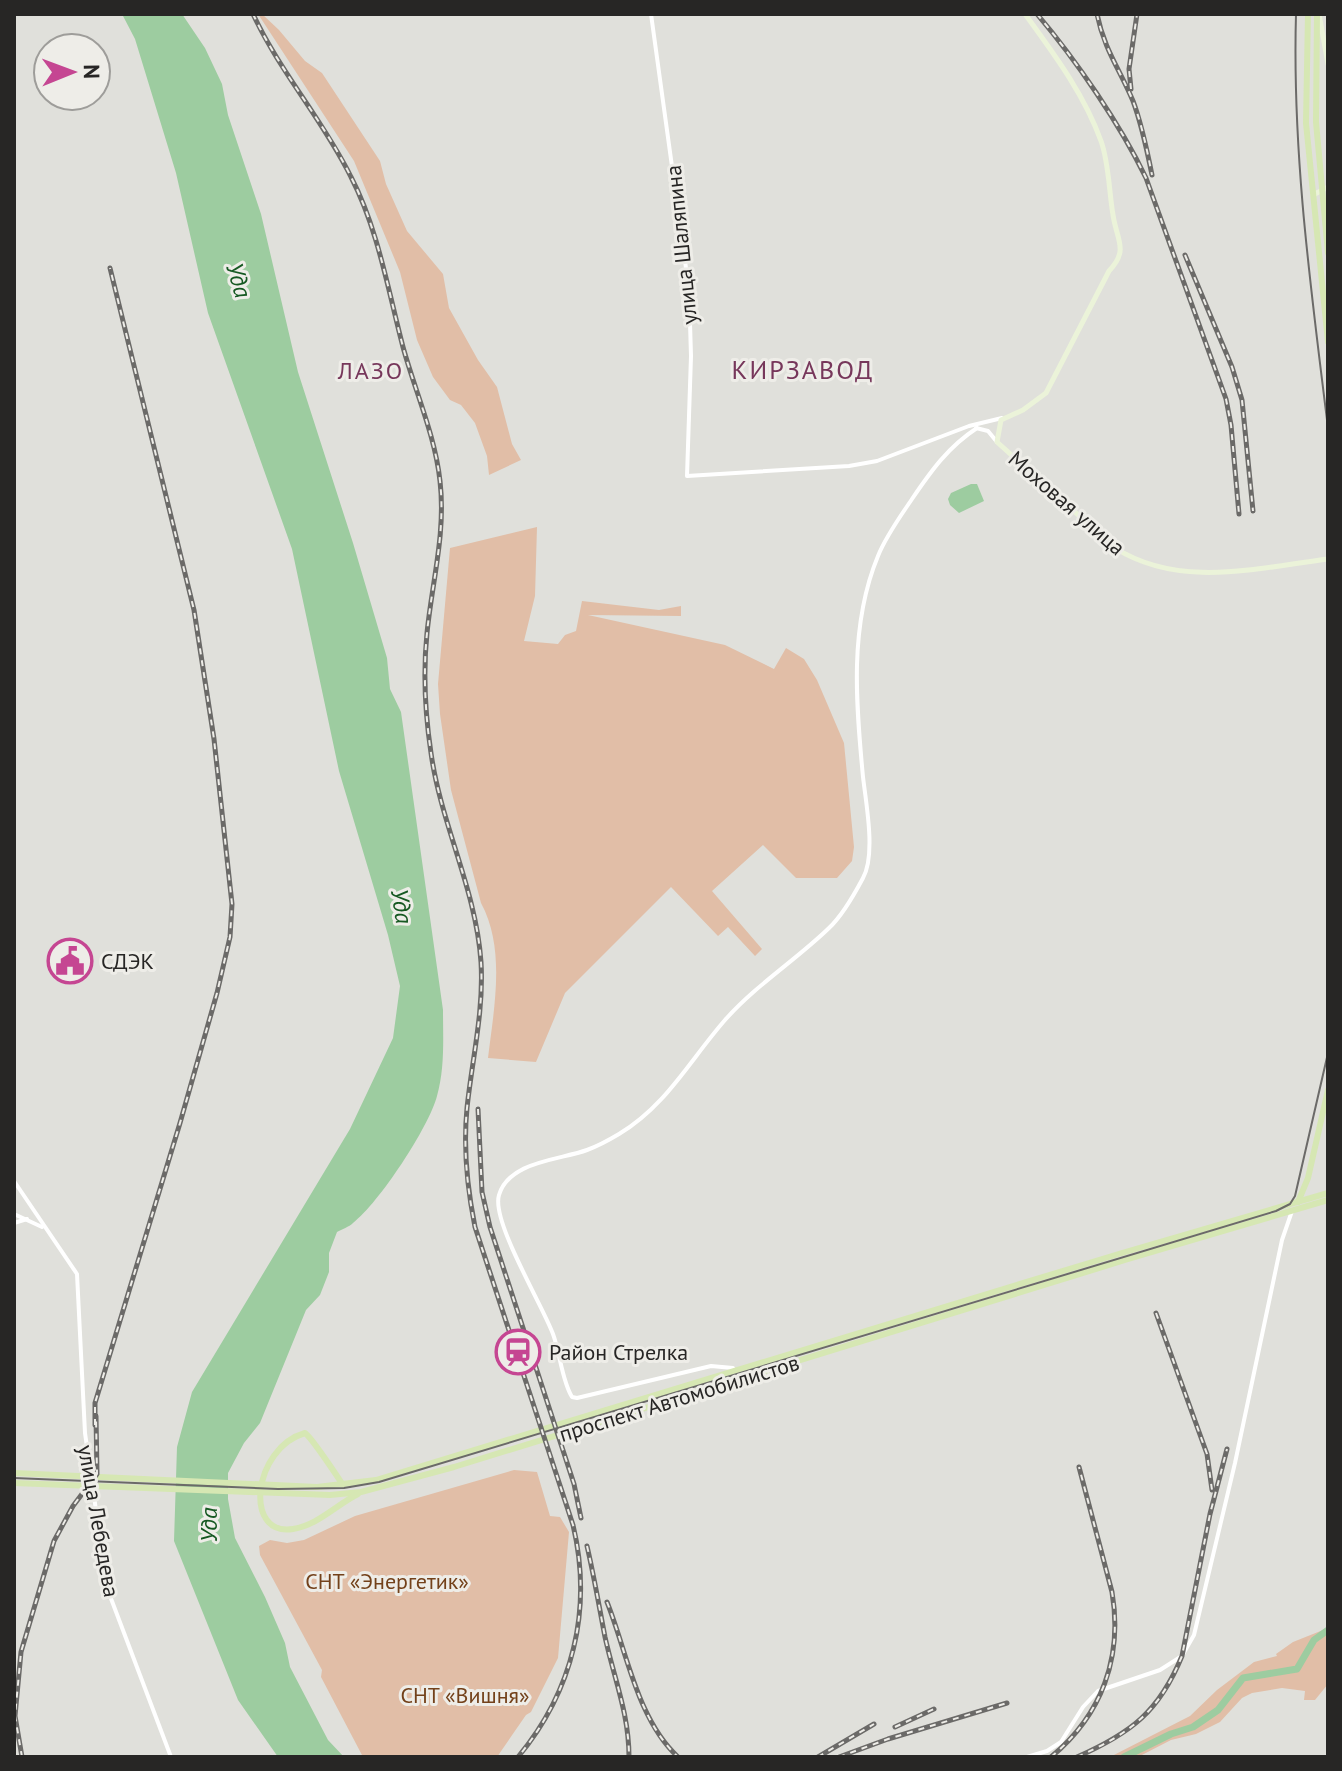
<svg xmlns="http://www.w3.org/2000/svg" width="1342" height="1771" font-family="'PT Sans',sans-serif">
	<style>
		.green { fill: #e1bea7 }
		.water { fill: #9dcca0 }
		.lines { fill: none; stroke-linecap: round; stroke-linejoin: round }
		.river { stroke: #9dcca0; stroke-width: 7 }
		.tertiary { stroke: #fff; stroke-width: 4 }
		.secondary { stroke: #ebf3d9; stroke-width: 5 }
		.primary { stroke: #d6e7b3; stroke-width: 6 }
		.tram { stroke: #6b6a68; stroke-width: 2 }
		.rail-casing { stroke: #6b6a68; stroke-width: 5 }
		.rail { stroke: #eeede8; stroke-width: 2; stroke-dasharray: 6; stroke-linecap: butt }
		.labels { text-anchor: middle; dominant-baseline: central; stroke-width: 6; stroke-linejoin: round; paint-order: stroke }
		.street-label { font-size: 22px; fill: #272625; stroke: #eeede8 }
		.poi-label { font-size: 22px; fill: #272625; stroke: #eeede8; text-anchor: start }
		.park-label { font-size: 22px; fill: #73411a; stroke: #eeede8 }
		.water-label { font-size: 24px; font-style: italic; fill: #165922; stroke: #eeede8 }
		.neighbourhood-label { font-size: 24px; letter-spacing: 2px; fill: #77375b; stroke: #eeede8 }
		.quarter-label { font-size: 26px; letter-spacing: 2px; fill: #77375b; stroke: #eeede8 }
	</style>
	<rect width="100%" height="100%" fill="#e0e0db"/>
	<g class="green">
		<polygon points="258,14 262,14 279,30 305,61 322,73 380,161 386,184 407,231 443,274 449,308 478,360 497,387 512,444 521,460 489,475 487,456 475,423 461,405 450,400 433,377 417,340 400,272 354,161"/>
		<path d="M537,527l-2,69 -11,45 34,3 7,-9 11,-4 6,-30 77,9 22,-4v10l-93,-1 137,30 49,24 12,-21 18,11 13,21 27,63 10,104 -2,14 -15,17h-41l-33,-33 -51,46 50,58 -7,7 -27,-29 -10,9 -47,-49 -106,106 -29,69 -48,-4c6,-50 18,-109 -7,-155l-30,-113 -11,-76 -2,-30 12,-136z"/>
		<polygon points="514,1470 537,1472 550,1516 560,1517 569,1532 558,1658 531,1712 526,1715 497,1757 363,1757 321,1677 322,1670 260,1555 259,1546 270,1540 287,1543 304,1540 355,1516"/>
		<polygon points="1328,1628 1328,1684 1315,1700 1304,1700 1305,1691 1282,1688 1252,1693 1242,1698 1220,1722 1196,1734 1171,1740 1138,1757 1110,1757 1190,1716 1217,1690 1254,1662 1277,1656 1276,1654 1293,1642"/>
	</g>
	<g class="water">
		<path d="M122,14h60l23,34 17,36 6,31 33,99 37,158 55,171 34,115 3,31 11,23 42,298c0,28 2,58 -6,86 -8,31 -58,107 -84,127 -4,4 -11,6 -16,9l-8,21v19l-9,23 -14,15 -46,113 -16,20 -16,30v26l7,39 30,59 20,46 5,24 38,73 16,17h-66l-40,-57 -64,-159 3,-94 15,-55 158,-263 43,-91 7,-52 -12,-51 -49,-164 -47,-222 -84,-236 -32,-140 -41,-134z"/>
		<polygon points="971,484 977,484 984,501 959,513 950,505 948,499 951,493"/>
	</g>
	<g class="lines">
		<polyline class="river" points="1124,1757 1171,1734 1193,1727 1218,1710 1243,1678 1297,1669 1314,1640 1328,1630"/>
		<g class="tertiary">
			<polyline points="651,14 689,290 691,356 687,476 849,466 877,461 969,426 1002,418"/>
			<polyline points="976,428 988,431 997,442"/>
			<polyline points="14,1181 77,1274 85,1433 107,1588 171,1757"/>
			<polyline points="14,1214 42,1227"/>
			<polyline points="14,1223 27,1219"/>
			<path d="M734,1372l-1,-4 -22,-2 -134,32 -5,-1c-10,-16 -12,-44 -19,-63 -11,-30 -62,-113 -54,-139 10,-34 61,-35 88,-45 11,-4 22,-10 32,-16 47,-28 71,-74 106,-114 31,-35 71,-60 104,-92 14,-13 25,-33 34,-50 13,-23 3,-75 0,-101 -7,-74 -14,-151 15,-221 8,-20 22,-39 34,-57 19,-28 36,-52 65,-71"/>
			<polyline points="1027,1757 1047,1751 1061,1742 1083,1707 1098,1691 1160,1670 1182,1656 1194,1635 1235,1463 1282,1240 1292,1211"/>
		</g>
		<g class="secondary">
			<path d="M1025,14c29,40 59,80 76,127 8,22 8,51 12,74 4,26 16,35 -4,56l-63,122 -23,17 -22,10 -4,22 118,106c65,41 142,20 213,11"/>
			<polyline points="1319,14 1328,64"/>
			<polyline points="1313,195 1328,187"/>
		</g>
		<g class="primary">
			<polyline points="1308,14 1306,123 1328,342"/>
			<polyline points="1317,14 1316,122 1328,253"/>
			<polyline points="1298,1202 1308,1178 1328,1090"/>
			<polyline points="14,1473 317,1487 376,1480 1122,1253 1328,1193"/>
			<polyline points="14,1483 330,1495 361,1492 454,1467 1125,1260 1328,1200"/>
			<path d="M343,1485c-6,-9 -31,-47 -38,-52 -52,15 -62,104 -12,96 25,-4 43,-24 65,-35"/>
		</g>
		<g class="tram">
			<path d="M1296,14c-4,139 15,276 32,414"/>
			<polyline points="14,1478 278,1489 344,1488 379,1482 1276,1211 1290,1204 1295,1196 1328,1053"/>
		</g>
		<g class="rail-casing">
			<g id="rail">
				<path d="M253,14c27,58 70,106 98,163 27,52 37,113 52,170 12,44 32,88 37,134 6,52 -8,101 -13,152 -4,39 -2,80 4,120 10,72 45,136 50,209 3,49 -9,98 -14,146 -4,41 0,79 8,119l98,298c20,84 0,166 -55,232"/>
				<path d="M1037,14c39,46 83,110 109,164l80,221 5,26 8,89"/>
				<path d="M1097,14c7,35 23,56 36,87 9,24 14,49 19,74"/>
				<polyline points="1131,89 1129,69 1137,14"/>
				<polyline points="1185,255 1232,367 1242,400 1253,511"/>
				<polyline points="478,1109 482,1192 490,1227 574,1484 581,1518"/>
				<polyline points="1156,1313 1207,1454 1212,1490"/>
				<polyline points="95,1425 95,1403 180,1123 217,993 230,937 232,904 214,739 194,610 110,268"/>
				<path d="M587,1546c7,30 12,60 18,91 9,41 24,77 24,120"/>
				<path d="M607,1602c20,50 30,117 71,155"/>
				<polyline points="895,1727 934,1709"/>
				<polyline points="22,1757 15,1716 21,1652 54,1541 73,1506 97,1474 96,1416"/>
				<polyline points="818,1757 874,1724"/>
				<polyline points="839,1757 888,1739 1007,1703"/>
				<path d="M1051,1757c51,-42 72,-100 61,-165l-33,-125"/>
				<path d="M1077,1757c54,-24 82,-45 105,-101l28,-142 17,-65"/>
			</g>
		</g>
		<use href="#rail" class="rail"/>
	</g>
	<defs>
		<g id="civic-ring" transform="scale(2.3)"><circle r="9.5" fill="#eeede8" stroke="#c54692" stroke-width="1.5"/><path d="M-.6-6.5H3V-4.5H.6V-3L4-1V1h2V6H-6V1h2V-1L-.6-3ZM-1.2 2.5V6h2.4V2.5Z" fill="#c54692"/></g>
		<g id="station-ring" transform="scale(2.3)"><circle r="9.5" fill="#eeede8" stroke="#c54692" stroke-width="1.5"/><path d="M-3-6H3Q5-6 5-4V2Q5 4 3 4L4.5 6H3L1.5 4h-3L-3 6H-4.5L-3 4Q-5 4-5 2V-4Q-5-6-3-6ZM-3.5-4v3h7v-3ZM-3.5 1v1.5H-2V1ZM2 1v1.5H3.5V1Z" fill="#c54692"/></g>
	</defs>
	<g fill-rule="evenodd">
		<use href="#civic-ring" x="70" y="961"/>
		<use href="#station-ring" x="518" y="1352"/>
	</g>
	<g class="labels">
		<g class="street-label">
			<text transform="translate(681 245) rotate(-96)">улица Шаляпина</text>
			<text transform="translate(1067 503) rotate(41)">Моховая улица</text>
			<text transform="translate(679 1398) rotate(-17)">проспект Автомобилистов</text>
			<text transform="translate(99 1521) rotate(80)">улица Лебедева</text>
		</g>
		<g class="poi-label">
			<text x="101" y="961">СДЭК</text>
			<text x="549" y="1352">Район Стрелка</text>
		</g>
		<g class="park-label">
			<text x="387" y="1581">СНТ «Энергетик»</text>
			<text x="465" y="1695">СНТ «Вишня»</text>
		</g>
		<g class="water-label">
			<text transform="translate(239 280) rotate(73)">Уда</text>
			<text transform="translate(402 906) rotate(81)">Уда</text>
			<text transform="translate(208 1525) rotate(-90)">Уда</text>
		</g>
		<g class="neighbourhood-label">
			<text x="371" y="370">ЛАЗО</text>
		</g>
		<g class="quarter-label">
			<text x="803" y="369">КИРЗАВОД</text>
		</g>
	</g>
	<rect width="1342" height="1771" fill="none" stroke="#272625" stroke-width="32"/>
	<g transform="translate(72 72) rotate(89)"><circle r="38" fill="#eeede8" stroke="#9e9d9a" stroke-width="2"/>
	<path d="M0-6L14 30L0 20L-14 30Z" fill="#c54692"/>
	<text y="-12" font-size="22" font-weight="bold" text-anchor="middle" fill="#272625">N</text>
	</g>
</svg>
